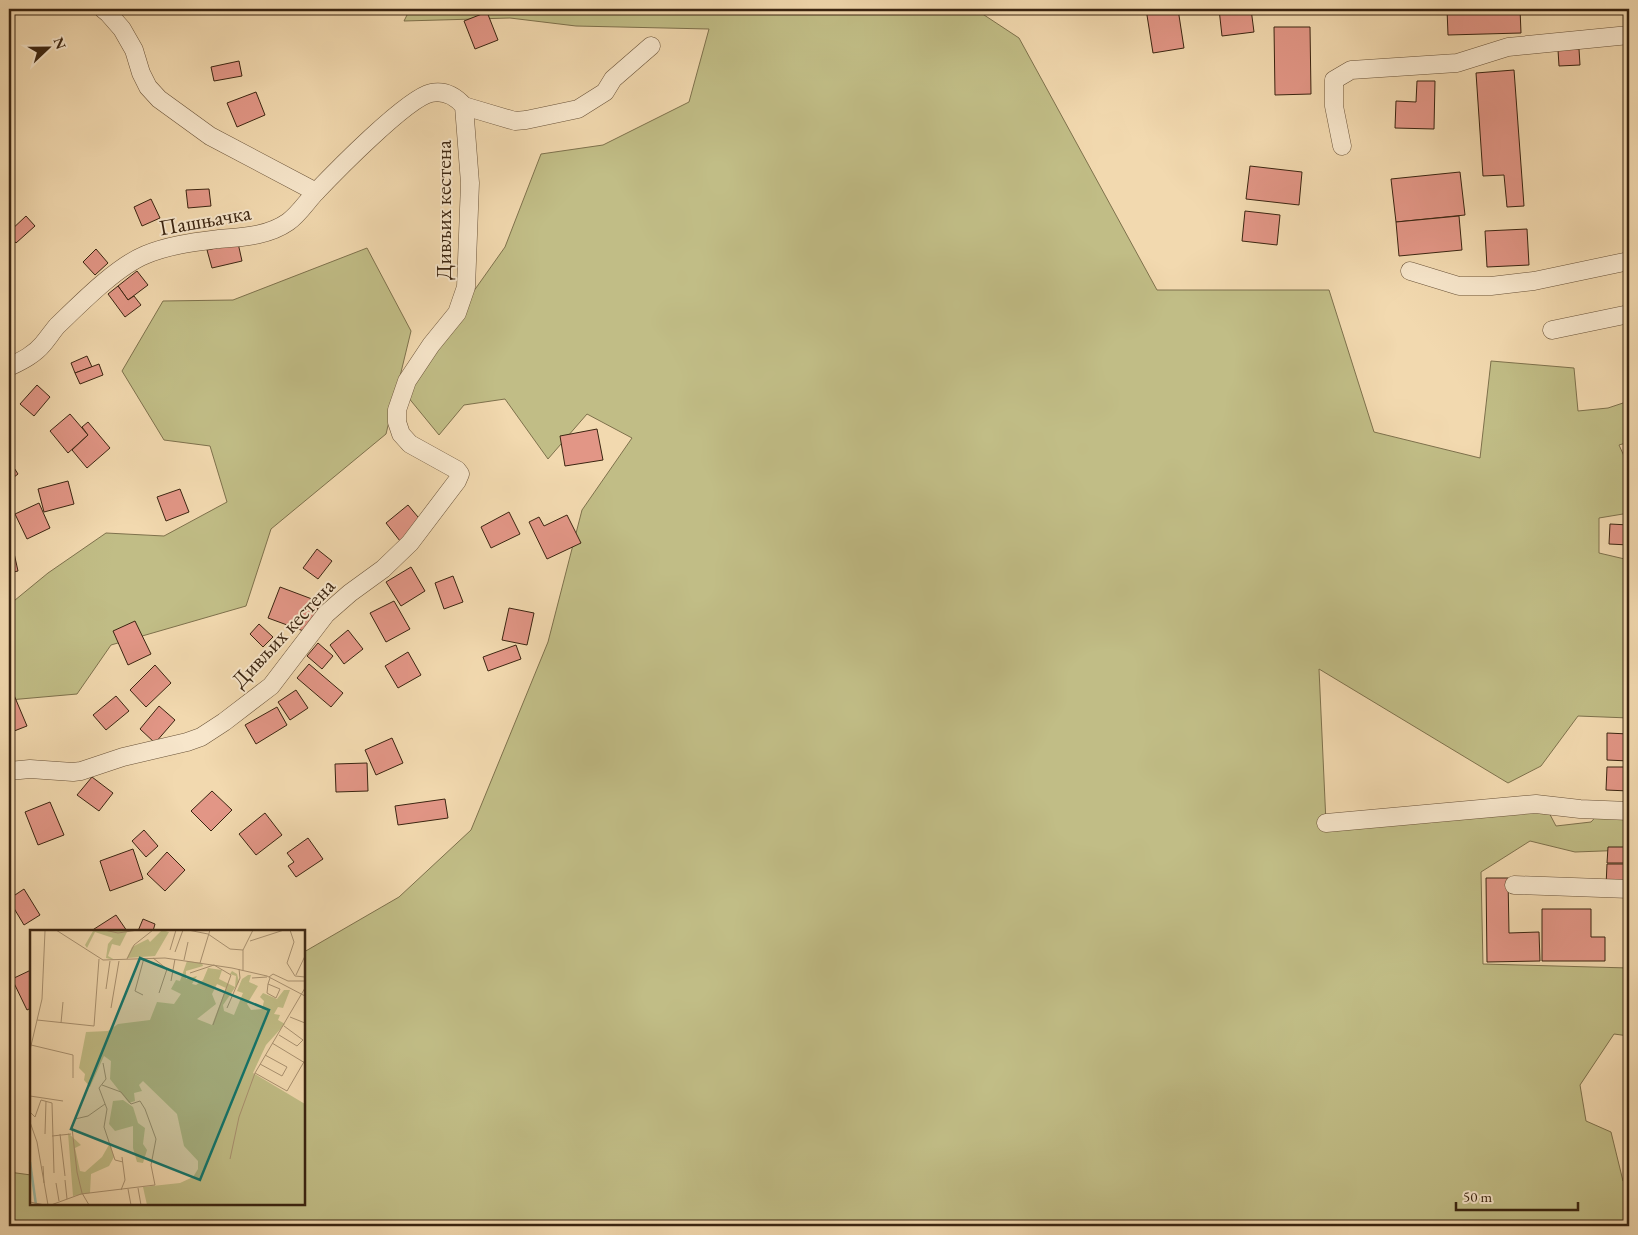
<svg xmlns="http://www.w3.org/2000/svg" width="1638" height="1235" font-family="'EB Garamond',serif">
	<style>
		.green { fill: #c1bd86; stroke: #7e714c }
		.building { fill: #e29686; stroke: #3b2511 }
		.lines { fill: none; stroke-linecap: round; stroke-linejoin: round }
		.minor-casing { stroke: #695238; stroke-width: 19 }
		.minor { stroke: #f7e6cb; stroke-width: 18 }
		.labels { text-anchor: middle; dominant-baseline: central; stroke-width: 4; stroke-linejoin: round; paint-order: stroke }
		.street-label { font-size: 22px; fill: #3b2511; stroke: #f7e6cb }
		.inset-river { fill: none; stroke: #9cbba7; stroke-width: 2.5 }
		.inset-road { fill: none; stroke: #a99170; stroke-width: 1 }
		.view { fill: #0f766e; fill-opacity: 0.15; stroke: #0f766e; stroke-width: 2.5 }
		.inset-edge { fill: none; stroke: #3b2511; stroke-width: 2.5 }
	</style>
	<rect width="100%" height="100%" fill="#f2d9af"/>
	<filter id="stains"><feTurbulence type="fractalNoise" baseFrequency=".004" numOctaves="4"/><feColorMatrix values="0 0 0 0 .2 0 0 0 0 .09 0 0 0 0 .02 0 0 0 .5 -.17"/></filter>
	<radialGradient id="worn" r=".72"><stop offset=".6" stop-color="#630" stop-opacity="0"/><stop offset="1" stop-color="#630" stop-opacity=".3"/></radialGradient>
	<g class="green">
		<polygon points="410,9 975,9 1019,38 1157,290 1329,290 1374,432 1480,458 1491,361 1574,368 1578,411 1608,408 1629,401 1629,442 1619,445 1629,467 1629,513 1599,518 1599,553 1629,560 1629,718 1578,716 1541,766 1508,783 1319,669 1326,823 1545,805 1556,826 1591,822 1602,810 1629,811 1629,850 1575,852 1530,841 1481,872 1483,964 1629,968 1629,1036 1614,1034 1580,1085 1586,1121 1611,1132 1623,1181 1629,1180 1629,1226 9,1226 9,1172 31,1175 31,1204 304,1204 304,952 399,897 471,830 548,642 582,510 632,438 587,414 548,459 505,399 464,405 439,435 403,391 505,247 541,154 603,145 689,102 709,29 576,26 510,18 404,21"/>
		<polygon points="367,248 411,331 386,434 271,529 246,606 111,645 77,694 9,700 9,605 48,573 106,533 164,536 227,502 210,446 164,440 122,371 163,301 233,300"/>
	</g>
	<g class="building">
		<polygon points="1146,9 1178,9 1184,48 1153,53"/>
		<polygon points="1219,9 1251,9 1254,32 1222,36"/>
		<polygon points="1447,9 1520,9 1521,33 1448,35"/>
		<polygon points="487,12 498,40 475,49 464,21"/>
		<polygon points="1274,27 1310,27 1311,94 1275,95"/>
		<polygon points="1579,49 1580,65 1559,66 1558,50"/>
		<polygon points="239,61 242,76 214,81 211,67"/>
		<polygon points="1514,70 1524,206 1507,207 1504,175 1483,176 1476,73"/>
		<polygon points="1417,81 1435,81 1434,129 1395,128 1396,101 1416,102"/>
		<polygon points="256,92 265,115 237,127 227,103"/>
		<polygon points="1250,166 1302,172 1299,205 1246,199"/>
		<polygon points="1460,172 1465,215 1396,222 1391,179"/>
		<polygon points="209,189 211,206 188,208 186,190"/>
		<polygon points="151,199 160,218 142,226 134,207"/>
		<polygon points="1245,211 1280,215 1277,245 1242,241"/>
		<polygon points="26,216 35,226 16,243 9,235 9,232"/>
		<polygon points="1459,216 1462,250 1399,256 1396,222"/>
		<polygon points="1527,229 1529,265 1487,267 1485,231"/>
		<polygon points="238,243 242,261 212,268 207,250"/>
		<polygon points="96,249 108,263 95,275 83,262"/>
		<polygon points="137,271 148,285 128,300 118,286"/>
		<polygon points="118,286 128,300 134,296 141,305 125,317 108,294"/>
		<polygon points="87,356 92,367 75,373 71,363"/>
		<polygon points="99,364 103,375 80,384 75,373"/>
		<polygon points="37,385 50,397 34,416 20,404"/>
		<polygon points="70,414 88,435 68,453 50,431"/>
		<polygon points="88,422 110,448 87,468 72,450 88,435 82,427"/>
		<polygon points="597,429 603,460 565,466 560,436"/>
		<polygon points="9,460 18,474 9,481"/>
		<polygon points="68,481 74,504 44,512 38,489"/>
		<polygon points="180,489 189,512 166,521 157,497"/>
		<polygon points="39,503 50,528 27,539 15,514"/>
		<polygon points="408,505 423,523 400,541 386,523"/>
		<polygon points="509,512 520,534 491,548 481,527"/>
		<polygon points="567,515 581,543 547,559 529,522 539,517 544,526"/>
		<polygon points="1610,524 1629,525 1629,545 1609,544"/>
		<polygon points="12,544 18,571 9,573 9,545"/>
		<polygon points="317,549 332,561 318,579 303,568"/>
		<polygon points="411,567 425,591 401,606 386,582"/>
		<polygon points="453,576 463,602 444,609 435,583"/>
		<polygon points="280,587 320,602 309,633 268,618"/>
		<polygon points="394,601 410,629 386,642 370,613"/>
		<polygon points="509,608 534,613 527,645 502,640"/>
		<polygon points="135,621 151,654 128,665 113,631"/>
		<polygon points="259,624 273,637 263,647 250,634"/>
		<polygon points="348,630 363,649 344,664 330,645"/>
		<polygon points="318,643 333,656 322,669 307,656"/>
		<polygon points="516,645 521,659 488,671 483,657"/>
		<polygon points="408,652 421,675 398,688 385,666"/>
		<polygon points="309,664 343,693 331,707 297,678"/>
		<polygon points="155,665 171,683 146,707 130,690"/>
		<polygon points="11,688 27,726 9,733 9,689"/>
		<polygon points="296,690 308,708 290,720 278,702"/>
		<polygon points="116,696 129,711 106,730 93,715"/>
		<polygon points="159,706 175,720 155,743 140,729"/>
		<polygon points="277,707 287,725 256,744 245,725"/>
		<polygon points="1607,733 1629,734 1629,761 1607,760"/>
		<polygon points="392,738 403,763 376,775 365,750"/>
		<polygon points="367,763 368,791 336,792 335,764"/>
		<polygon points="1607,767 1629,767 1629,791 1606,790"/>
		<polygon points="92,777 113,793 99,811 77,795"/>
		<polygon points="212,791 232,810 211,831 191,811"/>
		<polygon points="445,799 448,818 398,825 395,806"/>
		<polygon points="50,802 64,835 38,845 25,812"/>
		<polygon points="265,813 282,835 256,855 239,834"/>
		<polygon points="144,830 158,846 146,857 132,841"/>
		<polygon points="308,838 323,859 296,877 288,866 294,862 287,853"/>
		<polygon points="1608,847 1629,847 1629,863 1607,863"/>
		<polygon points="133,849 143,879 110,891 100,861"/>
		<polygon points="167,852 185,870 165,891 147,874"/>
		<polygon points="1607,864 1629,864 1629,886 1606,886"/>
		<polygon points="1486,878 1508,878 1509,933 1539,932 1540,961 1487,962"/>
		<polygon points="24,889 40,915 24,925 9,900 9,899"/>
		<polygon points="1542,909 1591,909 1591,937 1605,937 1605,961 1542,961"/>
		<polygon points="116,915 127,931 91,931"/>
		<polygon points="143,919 155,924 153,931 138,931"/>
		<polygon points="31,970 31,1008 27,1010 12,979"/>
		<polygon points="1628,1074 1629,1075 1629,1096 1625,1096"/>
	</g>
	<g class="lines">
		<g class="minor-casing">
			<g id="minor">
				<polyline points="103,9 108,13 122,29 134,50 141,73 148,87 159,99 210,136 316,192"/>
				<polyline points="464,106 515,121 526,120 578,109 605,92 613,79 651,46"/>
				<polyline points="1342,146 1334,106 1334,80 1351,70 1457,63 1508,47 1629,35"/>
				<polyline points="1410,271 1459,286 1491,286 1534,281 1629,261"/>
				<polyline points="1552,330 1629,314"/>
				<path d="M9,367c12,-6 25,-12 34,-23 5,-6 9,-12 14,-18 23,-22 59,-59 88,-71 23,-10 50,-13 74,-16 24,-2 49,-3 69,-17 10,-7 18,-19 26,-28 20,-21 93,-96 117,-101 14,-3 25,4 33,13l6,77 -4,104 -9,26 -26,32 -24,36 -10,29v12l4,12 9,10 47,26 3,4 -3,7 -47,62 -27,26 -33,24 -24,21 -55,72 -47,36 -23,15 -14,5 -64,15 -42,14 -8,1 -43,-3 -21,2"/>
				<polyline points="1326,823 1536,804 1580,809 1629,811"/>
				<polyline points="1514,885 1629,889"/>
			</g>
		</g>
		<use href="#minor" class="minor"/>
	</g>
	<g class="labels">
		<g class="street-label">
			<text transform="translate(443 210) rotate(-90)">Дивљих кестена</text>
			<text transform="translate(205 220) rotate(-10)">Пашњачка</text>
			<text transform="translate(283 633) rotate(-47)">Дивљих кестена</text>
		</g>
	</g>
	<g transform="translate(30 930)">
		<rect width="275" height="275" fill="#f2d9af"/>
		<path d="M98,0l-8,16 -8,-2 -4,12 7,4 -9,-2 2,-14 5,-6 -18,-6 -8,16 -2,-3 8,-14zM132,0l7,2 -14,24 -28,2 5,-11 16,-8 2,3zM157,31l15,2 1,3 -17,5v8l11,-3 -5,8 4,1 7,-5 5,-12 14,2 -3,9 16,8 1,-11 -6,-2 2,-3 5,3 2,8 -16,23 1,6 10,4 9,-22 -6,-2 5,-12 6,-4h3l-2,7 9,4 -11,18 4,6 11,-1 2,-8 -4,-4 3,-4 14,6 7,-9h6l-7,18 -5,-1 -4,7 6,1 -2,5 7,4 -19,21 -13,28 52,31v101h-158l-4,-18 37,-4 13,-6 5,-8v-8l-14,-15 -7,-32 -34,-33 -4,4 3,6 -8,2 1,8 -6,2 -19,-24 1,-18 -7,-5 -14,31 -6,-7 1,-6 -6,-6 7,-36 22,-1 10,-7 32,-4 7,-18 17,2 7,-10 -10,-5 5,-9 4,1zM187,54l9,4 -14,37 -15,-6 19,-15 -4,-10zM93,170l10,7 5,16 7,5 -2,16 4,6 -4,13 -6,-1 -4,-14v-22l-18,5 -6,-7 4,-23zM38,203l13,12 -6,3 5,23 5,1 17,-15 8,-14 4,14 -5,9 -18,8 -1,19 -17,3z" fill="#c1bd86" fill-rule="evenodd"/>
		<path class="inset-river" d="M0,232l6,43"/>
		<path class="inset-road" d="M26,0l47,30 62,-2 67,10 35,8 38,20M74,0l14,3 20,-3M158,0l20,4 22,15 13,1M260,0l4,12 -7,21 8,13 10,1M220,11l34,-11M140,20l6,-20M145,22l8,-22M123,28l14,11 -8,24M97,29l7,-14 19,-15M154,30l4,-18M170,33l10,-33M213,40v-20l10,-20M160,43l24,-8 17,10 -18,50M266,45l9,-19M239,47l4,-3 15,7h16M222,48l15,-1M141,51l4,-22M238,54l12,5 -4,9 -9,-5 1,-9 2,-6M76,59l4,-28M113,65l-8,-4 9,-33M81,78l8,-47M197,78l13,-30 -1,-9M260,87l15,6M7,90l57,6 5,-67M31,93l2,-21M249,105l18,11 6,-6 -19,-14M242,113l33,20M1,115l42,10v23M0,120l12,-51 3,-68M73,133l3,16 -7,9 8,21 -3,18 11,33 8,2M230,134l22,12 5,-9 -22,-12M225,143l32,18 18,-31M0,166l33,5M11,170l11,3 2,70M0,182l5,5 6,-17M0,192l7,20 11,63M15,204l1,-33M30,204l5,42M22,206l19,-2M200,229l9,-42 16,-44 50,-85M13,236l1,17M35,250l2,19M26,253l3,18M108,258l3,17M98,259l3,16M91,260l4,-10 -3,-23M0,272l15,3M21,275l30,-11 74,-9 -4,-20 5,-26 -11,-30 -5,-8 -9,3 -10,-12 -19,-7M59,275l-7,-12 -5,-21 -5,-44 3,-9 13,-3 17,-12"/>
		<path class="view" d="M110,28l129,52 -69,170 -129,-51z"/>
		<rect width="275" height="275" class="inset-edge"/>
	</g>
	<rect width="1638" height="1235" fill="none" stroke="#f2d9af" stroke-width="30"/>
	<rect x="10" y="10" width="1618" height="1215" fill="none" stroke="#3b2511" stroke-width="2.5"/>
	<rect x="15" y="15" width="1608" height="1205" fill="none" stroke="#3b2511"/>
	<g transform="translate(48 48) rotate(68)" stroke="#f7e6cb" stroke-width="4" paint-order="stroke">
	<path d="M0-4L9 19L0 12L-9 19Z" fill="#3b2511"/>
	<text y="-8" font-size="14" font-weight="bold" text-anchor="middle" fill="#3b2511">N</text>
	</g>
	<path d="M1456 1202v8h122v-8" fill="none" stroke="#3b2511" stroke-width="2.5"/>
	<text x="1463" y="1202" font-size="15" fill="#3b2511" stroke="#f7e6cb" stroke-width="4" paint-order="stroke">50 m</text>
	<rect width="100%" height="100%" filter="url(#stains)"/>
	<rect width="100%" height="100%" fill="url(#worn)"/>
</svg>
